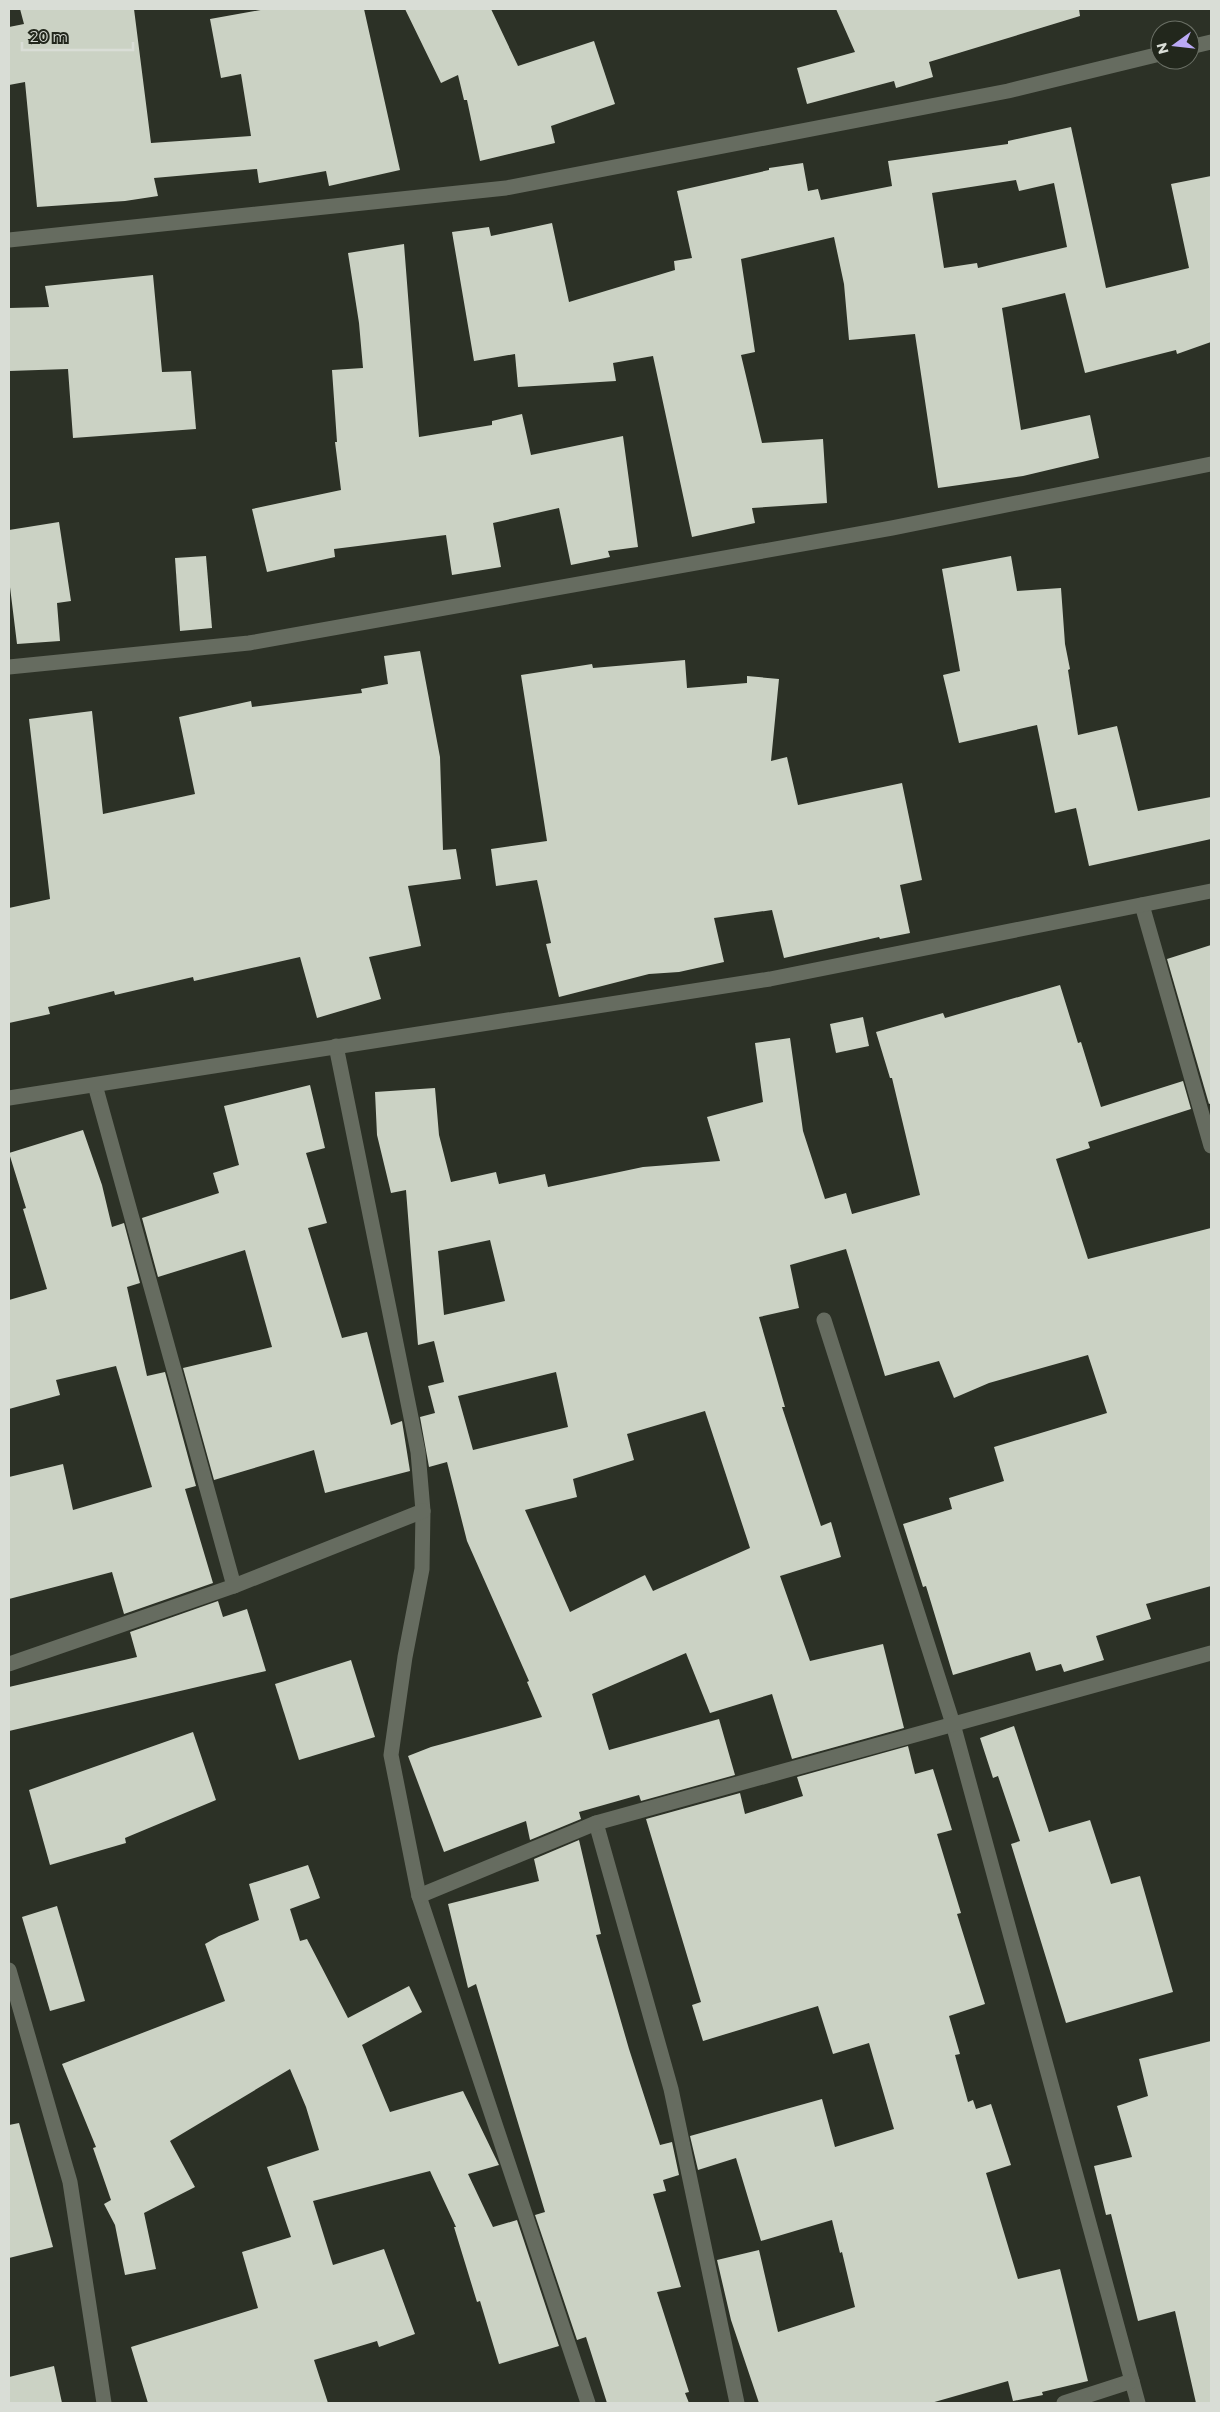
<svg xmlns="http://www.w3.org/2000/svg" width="1220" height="2412" font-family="Montserrat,sans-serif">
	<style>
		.building { fill: #cbd2c4; fill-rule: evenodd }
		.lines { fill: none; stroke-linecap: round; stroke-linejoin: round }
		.minor { stroke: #666c60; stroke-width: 15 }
	</style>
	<rect width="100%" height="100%" fill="#2c3126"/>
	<g class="building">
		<polygon points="20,9 134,9 151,143 251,136 241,74 221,78 210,19 266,9 364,9 400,170 329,186 326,171 259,183 257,169 154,178 158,196 125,201 37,207 25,82 9,85 9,27 24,24"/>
		<polygon points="405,9 491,9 518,66 594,41 615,104 551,126 555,143 480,161 467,100 464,100 458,75 441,83"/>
		<polygon points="836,9 1079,9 1080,16 929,62 933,77 896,88 894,81 807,104 797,68 855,52"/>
		<path d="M1071,127l35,161 83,-20 -18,-84 40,-8v166l-34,12 -1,-4 -91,23 -20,-80 -63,15 19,122 69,-15 9,43 -76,18 -85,12 -23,-154 -66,6 -5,-56 -10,-47 -93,22 14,93 -14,3 21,88 61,-4 4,64 -75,5 3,15 -63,14 -39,-181 -40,7 3,18 -98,6 -3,-33 -41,7 -22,-129 37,-5 2,9 61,-13 17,79 106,-32 -1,-9 18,-3 -15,-67 92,-21v-2l34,-5 5,28 10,-2 3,11 71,-14 -4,-25 120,-17v-3zM1016,180l3,11 35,-8 13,64 -89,21 -1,-5 -33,5 -12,-75z"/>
		<polygon points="404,244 419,437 492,425 492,421 522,414 531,455 623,436 638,547 608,551 610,557 571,565 559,508 493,523 501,567 452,575 446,535 334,549 335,557 267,572 252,509 341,490 335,442 337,442 332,370 363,368 359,323 348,253"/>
		<polygon points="153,275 162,372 191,371 196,429 73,438 68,369 9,371 9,308 49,307 45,286"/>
		<polygon points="59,522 71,601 57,603 60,641 17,644 9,579 9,530"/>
		<polygon points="206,556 212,628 180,631 175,558"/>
		<polygon points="1011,556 1017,591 1061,588 1065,644 1070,669 1068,670 1078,735 1117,726 1138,811 1211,797 1211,839 1089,866 1076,808 1055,813 1037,725 959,743 943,675 960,671 942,569"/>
		<polygon points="420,651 440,757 443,850 456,849 461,879 408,886 421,946 369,957 381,999 317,1018 300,957 194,981 193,977 115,995 114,991 48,1007 50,1014 9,1023 9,908 50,899 29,719 92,711 103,814 195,794 179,717 251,701 252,707 362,693 361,689 388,684 384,656"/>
		<polygon points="685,660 687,688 747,683 747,676 779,679 771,761 787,757 798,805 902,783 922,880 900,885 910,933 880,939 879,937 784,958 772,910 714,918 724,962 679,972 649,974 559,997 546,944 551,943 537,880 496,886 491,849 547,841 521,675 592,664 593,668"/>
		<polygon points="1211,945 1211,1103 1209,1104 1167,959"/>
		<path d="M1060,985l18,58 3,-1 20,65 82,-26 8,28 -103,33 2,6 -34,11 32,100 123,-31v358l-65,18 5,15 -55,17 8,24 -40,12 -3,-8 -25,7 -6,-19 -77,23 -27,-89 -3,1 -20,-63 49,-15 -3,-11 55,-17 -10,-34 113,-34 -19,-58 -99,28 -35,15 -15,-37 -54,15 -39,-127 -56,16 9,43 -40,9 26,90h-3l39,119 10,-4 10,35 -61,19 30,85 73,-17 21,84 -112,31 -20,-65 -62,19 -24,-60 -94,41 17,56 110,-31 16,56 -94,26 -2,-6 -60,17 2,7 -51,21 -4,-19 -82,31 -36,-96 23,-9 111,-30 -15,-35 2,-1 -62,-140 -20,-79 -18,5 -9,-50 15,-4 -7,-27 16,-4 -10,-41 -16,4 -12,-155 -15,3 -14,-58 -2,-43 60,-4 4,47 12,47 45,-10 3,12 46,-10 3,13 95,-20 77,-6 -13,-44 56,-15 -8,-59 35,-5 13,93 22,68 21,-6 6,21 68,-19 -28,-117h-2l-14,-46 67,-19 2,5zM490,1240l15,61 -61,14 -6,-64zM556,1372l12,55 -95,23 -15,-54zM705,1411l45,137 -97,43 -8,-16 -75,37 -45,-102 52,-13 -4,-18 61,-19 -7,-26z"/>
		<polygon points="863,1017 869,1046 836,1053 830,1024"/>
		<polygon points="310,1085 325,1148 306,1153 327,1223 308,1228 342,1338 367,1332 391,1425 402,1421 410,1471 325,1493 314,1450 214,1480 183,1368 272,1347 245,1250 158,1277 142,1218 219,1193 213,1173 239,1165 224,1106"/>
		<polygon points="83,1130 102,1185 112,1227 124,1223 140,1283 127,1287 147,1376 165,1372 196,1486 185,1489 213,1583 124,1614 112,1572 9,1599 9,1477 63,1464 73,1510 152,1487 116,1366 56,1380 60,1395 9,1409 9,1300 47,1289 23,1209 26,1208 9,1153"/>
		<polygon points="218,1601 223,1617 247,1609 266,1671 9,1731 9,1687 137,1657 130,1632"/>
		<polygon points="351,1660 375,1737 299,1760 275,1684"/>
		<polygon points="1014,1726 1049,1832 1090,1820 1111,1884 1140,1876 1173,1992 1066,2023 1011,1844 1020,1841 998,1776 993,1778 980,1738"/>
		<polygon points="193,1732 216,1800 125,1838 126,1843 50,1865 29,1790"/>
		<polygon points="908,1746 915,1774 933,1769 952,1830 937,1834 961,1913 957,1914 985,2004 949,2016 960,2054 955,2055 968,2102 973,2100 976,2109 991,2104 1011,2165 986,2173 1018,2279 1060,2269 1088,2381 1042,2392 1043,2395 1013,2401 1008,2381 931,2403 759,2403 731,2320 717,2260 759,2250 778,2332 855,2307 842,2252 840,2253 832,2220 761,2241 736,2158 698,2170 690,2136 822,2099 835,2147 894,2129 869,2043 833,2054 818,2006 703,2041 692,2005 701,2002 646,1819 740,1793 745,1814 803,1796 797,1777"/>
		<polygon points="579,1840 601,1934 596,1935 629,2049 660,2145 672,2142 679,2175 663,2180 666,2191 653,2194 681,2287 657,2292 689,2392 685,2393 689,2403 607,2403 586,2337 577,2340 535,2215 545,2212 476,1984 468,1988 448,1904 539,1881 534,1859"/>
		<polygon points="308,1865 320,1898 290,1909 300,1941 307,1939 348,2018 409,1986 422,2012 362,2045 390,2112 463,2091 499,2165 468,2174 493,2227 517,2220 559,2346 499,2364 480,2301 477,2302 454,2227 456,2227 430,2171 313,2201 333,2265 384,2249 415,2334 379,2347 377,2341 314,2360 328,2403 148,2403 131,2347 258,2308 242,2252 291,2237 267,2167 319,2150 306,2107 290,2069 170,2141 195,2187 144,2213 156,2269 125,2275 115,2225 104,2204 111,2200 93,2148 96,2147 62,2064 225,2001 205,1944 219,1936 259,1920 249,1884"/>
		<polygon points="57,1906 85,2001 50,2011 22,1917"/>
		<polygon points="1211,2041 1211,2403 1196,2403 1175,2311 1138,2321 1111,2214 1106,2215 1094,2166 1132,2157 1117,2106 1148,2096 1139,2059"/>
		<polygon points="19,2123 53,2247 9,2258 9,2125"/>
		<polygon points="54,2366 62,2403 9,2403 9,2377"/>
	</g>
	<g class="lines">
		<g class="minor">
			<polyline points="1190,47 1211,42"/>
			<polyline points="9,240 506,188 1008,91 1160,54"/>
			<polyline points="9,667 249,643 892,528 1211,464"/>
			<polyline points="1142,905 1211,1146"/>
			<polyline points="336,1046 418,1452 423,1511 422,1569 405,1657 391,1755 419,1896 588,2403"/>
			<polyline points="95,1085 234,1586"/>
			<polyline points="9,1098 770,979 1211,891"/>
			<polyline points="824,1320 953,1724 1138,2403"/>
			<polyline points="9,1664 234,1586 423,1511"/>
			<polyline points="596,1823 671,2089 737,2403"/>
			<polyline points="419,1896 596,1823 1211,1653"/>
			<polyline points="9,1970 70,2182 104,2403"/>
			<polyline points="1064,2403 1132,2381"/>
		</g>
	</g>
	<rect width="1220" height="2412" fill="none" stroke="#d9ddd6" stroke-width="20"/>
	<g transform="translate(1175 45) rotate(255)"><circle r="24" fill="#22271c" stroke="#6b7066"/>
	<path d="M0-4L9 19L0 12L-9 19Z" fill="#bbaaf6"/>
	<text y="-8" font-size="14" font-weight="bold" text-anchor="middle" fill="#d9ddd6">N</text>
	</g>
	<path d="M22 42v8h111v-8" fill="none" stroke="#d9ddd6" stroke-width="2.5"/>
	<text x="30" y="42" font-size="15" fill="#d9ddd6" stroke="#22271c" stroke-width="4" paint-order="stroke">20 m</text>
</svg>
